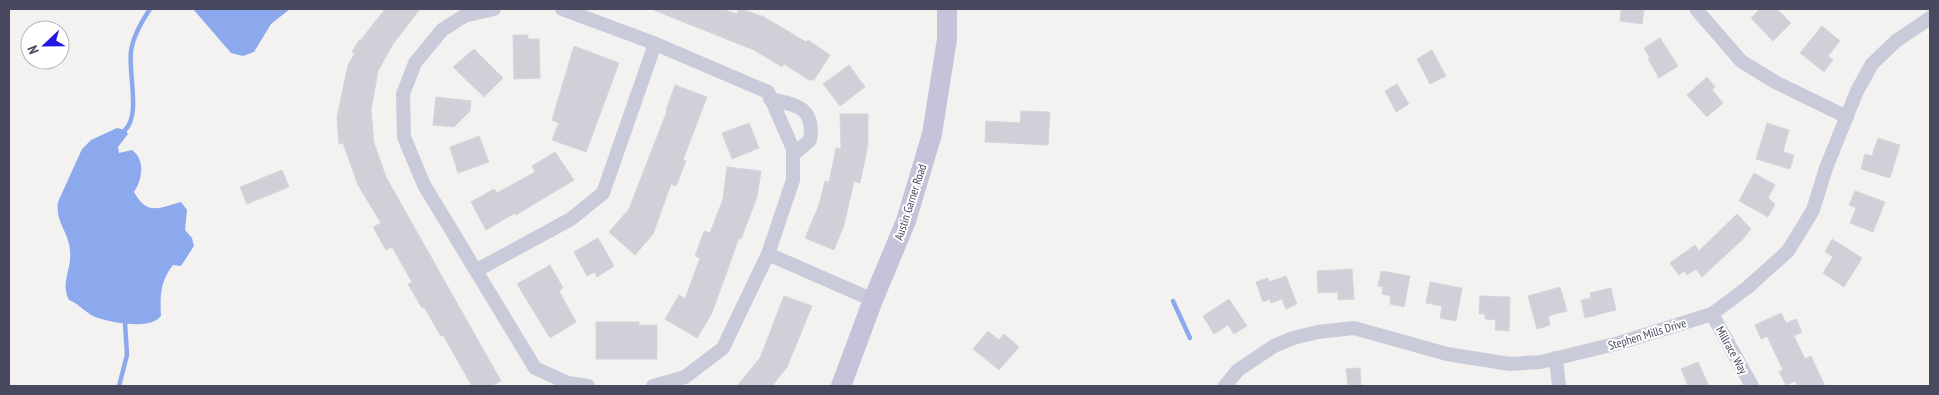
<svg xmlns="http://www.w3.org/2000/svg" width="1939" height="395" font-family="'PT Sans Narrow',sans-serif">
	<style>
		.water { fill: #8ca9ed }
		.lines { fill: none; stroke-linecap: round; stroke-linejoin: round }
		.stream { stroke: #8ca9ed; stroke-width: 4.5 }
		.building { fill: #d1d0d8; stroke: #d6d5dc }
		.street { stroke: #cacbda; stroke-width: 14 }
		.secondary { stroke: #c4c3d9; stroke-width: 20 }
		.labels { text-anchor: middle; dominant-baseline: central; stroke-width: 4; stroke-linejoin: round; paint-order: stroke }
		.street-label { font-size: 12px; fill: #48495f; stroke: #fff }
	</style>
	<rect width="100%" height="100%" fill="#f3f2f1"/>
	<g class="water">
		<polygon points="193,9 290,9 271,24 254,52 243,56 231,53"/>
		<path d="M117,128l8,2 3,4 -10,13 1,6 13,-3c14,10 10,30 2,42 13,24 25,16 47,10l6,8 -2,20 7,8 2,8 -13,20 -8,-1c-13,16 -13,32 -12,51 -11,14 -47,7 -63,2 -11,-3 -18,-14 -29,-18 -9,-17 3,-31 1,-49 -1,-19 -15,-29 -12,-49l24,-53 9,-9z"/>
	</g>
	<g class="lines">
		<g class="stream">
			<path d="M125,130c16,-15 3,-57 6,-79 2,-15 11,-30 19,-42"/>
			<polyline points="1173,301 1190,338"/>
			<polyline points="119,386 127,355 125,323"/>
		</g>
	</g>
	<g class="building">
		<polygon points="385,9 420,9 393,44 378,71 371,110 374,143 386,177 501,381 491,386 472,386 443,335 441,336 424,307 422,308 408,284 412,282 392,247 386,250 373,227 381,223 358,185 343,143 339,144 337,117 348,65 355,53 352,52 359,40 360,41"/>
		<polygon points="651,9 723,9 737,14 739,9 742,9 764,17 806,42 808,40 830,55 814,80 809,80 784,64 782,67 754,50"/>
		<polygon points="1621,9 1644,9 1642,24 1620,21"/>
		<polygon points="1760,9 1777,9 1791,23 1773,41 1751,18"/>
		<polygon points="1822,26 1840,41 1828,56 1833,60 1824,72 1800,53"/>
		<polygon points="513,35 528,35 528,39 539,39 540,78 514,79"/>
		<polygon points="1660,38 1678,66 1659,78 1648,59 1650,58 1644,48"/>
		<polygon points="574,46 619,63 586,152 552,140 559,123 552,120"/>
		<polygon points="474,49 503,78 484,97 453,67"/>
		<polygon points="1432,50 1446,76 1430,84 1417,59"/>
		<polygon points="849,65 865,87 840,106 823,84"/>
		<polygon points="1707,77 1715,87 1712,90 1723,103 1707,117 1687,95"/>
		<polygon points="1397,84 1409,104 1396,112 1385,91"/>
		<polygon points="675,85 707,97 683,160 686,161 676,186 671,184 653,234 635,255 609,232 629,209 667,111 666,110"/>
		<polygon points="436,97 471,101 470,111 454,127 433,125"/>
		<polygon points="1021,111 1050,112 1048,145 985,142 986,121 1020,123"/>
		<polygon points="840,114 868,114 868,144 860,183 854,181 844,225 834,250 805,238 819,205 825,181 829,182 836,148 841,149"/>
		<polygon points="749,123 759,148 732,159 722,133"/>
		<polygon points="1767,123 1789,130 1783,152 1794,155 1790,169 1756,159"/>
		<polygon points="479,136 489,162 458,173 450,147"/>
		<polygon points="1878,138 1900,145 1890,178 1861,169 1865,154 1872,156"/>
		<polygon points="555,152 574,180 516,215 515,213 486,230 471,202 494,189 497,193 535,172 532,166"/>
		<polygon points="727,167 761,171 757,197 741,239 739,238 712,313 697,338 665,319 679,295 685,299 700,258 695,256 704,231 710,233 723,199"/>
		<polygon points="282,170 289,187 247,204 240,187"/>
		<polygon points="1754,173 1775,185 1768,198 1775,204 1768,217 1739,201"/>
		<polygon points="1855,191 1885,202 1873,232 1850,223 1856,208 1849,205"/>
		<polygon points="1737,214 1751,229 1743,239 1702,277 1696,269 1687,275 1684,271 1679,275 1670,263 1695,245 1699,251"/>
		<polygon points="598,238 614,266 597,277 595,272 587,276 574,252"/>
		<polygon points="1832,239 1862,258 1844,287 1823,273 1833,257 1825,252"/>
		<polygon points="550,265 563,288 559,291 576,322 550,338 517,284"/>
		<polygon points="1352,269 1354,299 1338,300 1338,292 1318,293 1317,271"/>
		<polygon points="1381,271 1410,276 1404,307 1390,304 1391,296 1382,294 1383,287 1378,286"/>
		<polygon points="1286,276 1297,304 1286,309 1282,299 1271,303 1270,299 1263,302 1256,282 1268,278 1269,282"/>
		<polygon points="1430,282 1462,288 1456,321 1440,318 1442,306 1426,303"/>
		<polygon points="1560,287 1567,311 1548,316 1550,325 1537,329 1528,296"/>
		<polygon points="1611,288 1616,310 1585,318 1581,300 1591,298 1590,293"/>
		<polygon points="784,296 812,306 787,367 772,386 737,386 760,358"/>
		<polygon points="1480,296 1510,297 1509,331 1495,330 1496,320 1485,319 1485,314 1479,314"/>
		<polygon points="1229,299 1247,326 1234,334 1228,325 1214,334 1203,316"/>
		<polygon points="1781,313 1786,323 1796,319 1802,332 1794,336 1805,359 1811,356 1825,386 1798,386 1795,381 1786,385 1779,372 1783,370 1767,336 1761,339 1755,325"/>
		<polygon points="596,322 639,322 639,325 657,325 657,359 596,359"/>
		<polygon points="988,331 999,340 1004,334 1019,347 999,370 973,349"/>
		<polygon points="1698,362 1709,386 1688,386 1681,369"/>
		<polygon points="1360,368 1361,386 1348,386 1346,369"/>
	</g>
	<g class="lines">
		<g class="street">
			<polyline points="494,9 464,16 442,30 415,63 403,94 404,137 424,185 535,368 568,383 588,386"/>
			<polyline points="562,9 651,42 768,92 793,149 793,180 768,254 723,348 685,377 653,386"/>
			<polyline points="1696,9 1741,61 1775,82 1847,117"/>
			<path d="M770,99c28,6 45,9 40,41l-17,15"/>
			<polyline points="768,254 873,300"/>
			<polyline points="477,270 571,219 603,193 655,44"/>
			<polyline points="1712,314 1752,386"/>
			<polyline points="1556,358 1559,386"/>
			<polyline points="1225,386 1238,370 1274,346 1293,338 1318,332 1354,328 1447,354 1510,364 1541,362 1619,343 1712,314 1748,287 1788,251 1813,210 1826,168 1857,91 1872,64 1896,41 1930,18"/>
		</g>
		<polyline class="secondary" points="841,386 873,300 906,221 932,134 947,39 947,9"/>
	</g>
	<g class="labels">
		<g class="street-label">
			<text transform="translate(910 202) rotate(-72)">Austin Garner Road</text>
			<text transform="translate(1647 334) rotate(-17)">Stephen Mills Drive</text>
			<text transform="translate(1732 350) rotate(61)">Millrace Way</text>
		</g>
	</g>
	<rect width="1939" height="395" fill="none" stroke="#48495f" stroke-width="20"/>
	<g transform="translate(45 45) rotate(248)"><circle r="24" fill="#ffffff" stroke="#b6b6bf"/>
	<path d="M0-4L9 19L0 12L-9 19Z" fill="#2317e6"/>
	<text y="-8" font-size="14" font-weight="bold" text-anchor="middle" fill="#48495f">N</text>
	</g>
</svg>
